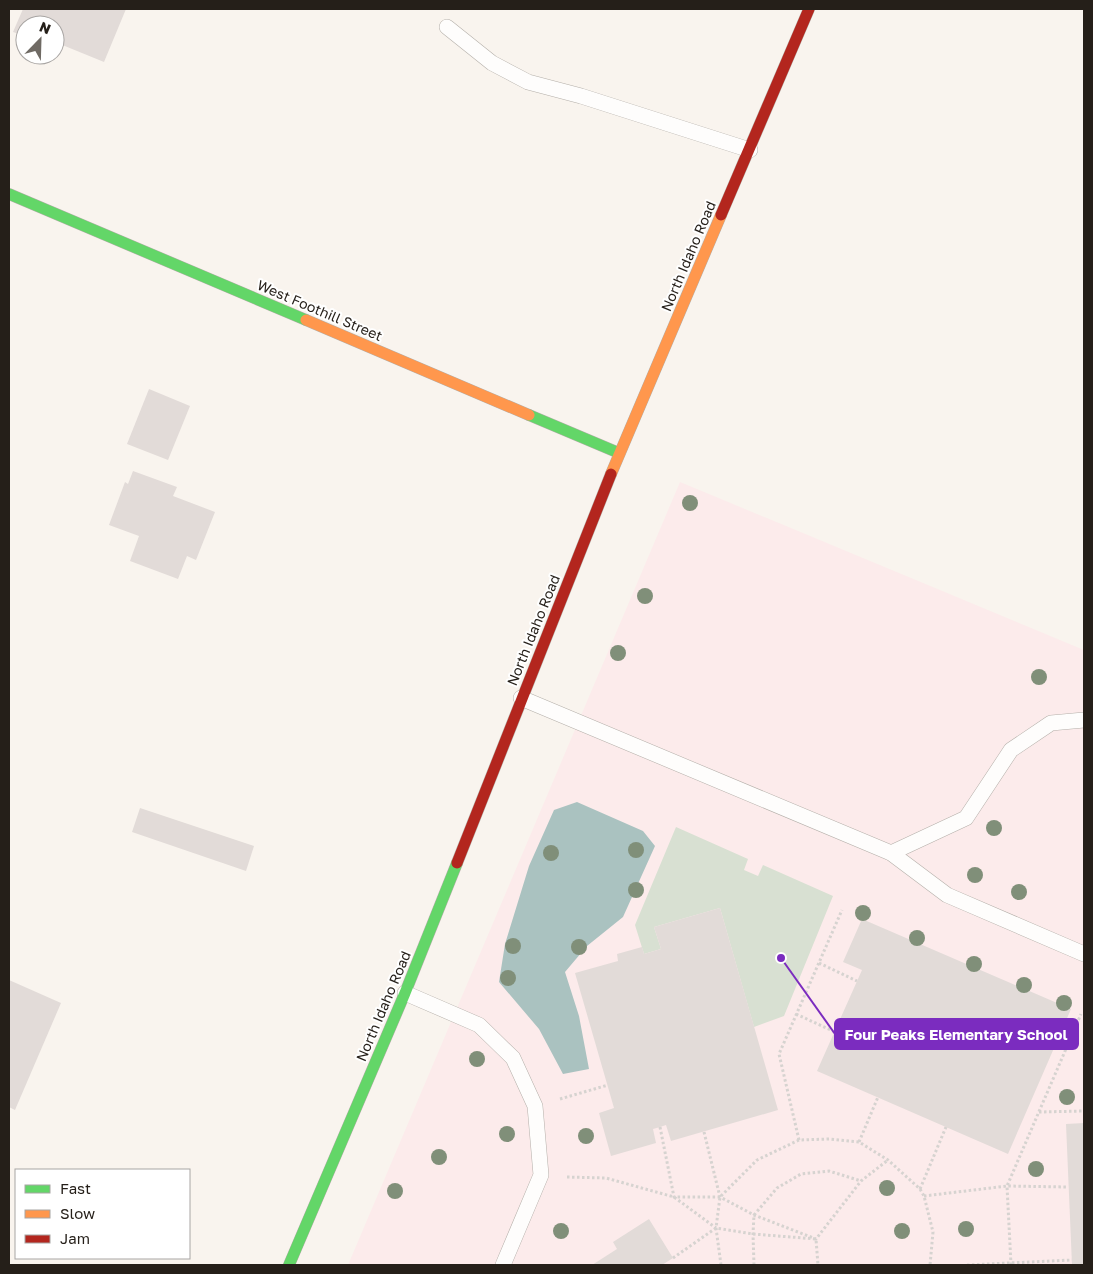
<svg xmlns="http://www.w3.org/2000/svg" width="1093" height="1274" font-family="'Golos Text',sans-serif">
	<style>
		.education { fill: #fcebeb }
		.green { fill: #d8e0d2 }
		.water { fill: #aac2c0 }
		.building { fill: #e2dbd8 }
		.lines { fill: none; stroke-linecap: round; stroke-linejoin: round }
		.lane-casing { stroke: #b4afa9; stroke-width: 16 }
		.fast-casing { stroke: #b4afa9; stroke-width: 12 }
		.slow-casing { stroke: #b4afa9; stroke-width: 12 }
		.jam-casing { stroke: #b4afa9; stroke-width: 12 }
		.path { stroke: #d6d3d0; stroke-width: 3; stroke-dasharray: 2.5 2.5; stroke-linecap: butt }
		.lane { stroke: #fefdfc; stroke-width: 15 }
		.fast { stroke: #63d668; stroke-width: 11 }
		.slow { stroke: #ff974d; stroke-width: 11 }
		.jam { stroke: #b3261e; stroke-width: 11 }
		.tree { fill: #808f79 }
		.labels { text-anchor: middle; dominant-baseline: central; stroke-width: 4; stroke-linejoin: round; paint-order: stroke }
		.street-label { font-size: 14px; fill: #251f19; stroke: #fff }
		.leader { fill: none; stroke: #7b2cbf; stroke-width: 2 }
		.callout-dot { fill: #7b2cbf; stroke: #fff; stroke-width: 2 }
		.callout { fill: #7b2cbf; stroke: #7b2cbf; stroke-width: 2 }
		.callout-label { font-size: 15px; text-anchor: middle; font-weight: bold; fill: #fff }
	</style>
	<rect width="100%" height="100%" fill="#f9f4ee"/>
	<polygon class="education" points="680,482 1084,650 1084,1265 348,1265"/>
	<polygon class="green" points="676,827 748,859 744,870 758,876 763,865 833,896 784,1016 754,1027 720,908 654,927 661,949 644,954 635,925"/>
	<polygon class="water" points="577,802 643,831 655,846 623,917 587,946 565,972 579,1016 589,1069 563,1074 539,1029 499,982 505,944 529,866 554,810"/>
	<g class="building">
		<polygon points="23,9 126,9 104,62 55,42 55,25 25,25 25,36 13,32"/>
		<polygon points="149,389 190,406 168,460 127,444"/>
		<polygon points="133,471 177,487 173,496 215,512 196,560 187,556 178,579 130,561 139,536 109,525 125,482 128,484"/>
		<polygon points="140,808 254,846 246,871 132,832"/>
		<polygon points="720,908 778,1110 671,1141 666,1125 660,1127 653,1129 656,1143 611,1156 599,1113 614,1108 575,973 618,961 617,954 642,947 644,954 661,949 654,927"/>
		<polygon points="862,919 1071,1009 1008,1154 817,1071 862,970 843,962"/>
		<polygon points="9,980 61,1003 15,1110 9,1107"/>
		<polygon points="1084,1123 1084,1265 1072,1265 1066,1124"/>
		<polygon points="649,1219 673,1258 662,1265 592,1265 617,1249 613,1242"/>
	</g>
	<g class="lines">
		<g class="lane-casing">
			<g id="lane">
				<polyline points="447,27 492,63 528,82 581,96 750,150"/>
				<polyline points="521,698 891,853 947,895 1084,954"/>
				<polyline points="891,853 966,818 1011,750 1051,723 1084,720"/>
				<polyline points="405,993 479,1025 513,1058 535,1106 541,1175 503,1265"/>
			</g>
		</g>
		<g class="fast-casing">
			<g id="fast">
				<polyline points="9,194 306,320"/>
				<polyline points="529,415 619,453"/>
				<polyline points="289,1265 405,993 457,863"/>
			</g>
		</g>
		<g class="slow-casing">
			<g id="slow">
				<polyline points="306,320 529,415"/>
				<polyline points="611,474 721,215"/>
			</g>
		</g>
		<g class="jam-casing">
			<g id="jam">
				<polyline points="721,215 809,9"/>
				<polyline points="457,863 611,474"/>
			</g>
		</g>
		<g class="path">
			<polyline points="819,963 857,981"/>
			<polyline points="796,1014 835,1032"/>
			<polyline points="560,1099 608,1085"/>
			<polyline points="1039,1112 1084,1111"/>
			<polyline points="660,1127 674,1197 720,1197"/>
			<polyline points="704,1132 720,1197 754,1215 816,1239 861,1181 888,1160"/>
			<polyline points="799,1140 779,1054 842,910"/>
			<polyline points="859,1142 878,1097"/>
			<polyline points="567,1177 606,1178 674,1197 716,1228"/>
			<polyline points="920,1189 946,1127"/>
			<polyline points="924,1196 1007,1186 1068,1187"/>
			<polyline points="673,1258 716,1228 753,1234 816,1239 818,1265"/>
			<polyline points="721,1265 716,1228 720,1197 757,1160 799,1140 830,1139 859,1142 888,1160 920,1189 924,1196 933,1232 930,1265"/>
			<polyline points="754,1265 753,1234 754,1215 777,1188 801,1174 829,1171 861,1181"/>
			<polyline points="967,1265 1072,1260"/>
			<polyline points="1011,1265 1007,1186 1081,1014"/>
		</g>
		<use href="#lane" class="lane"/>
		<use href="#fast" class="fast"/>
		<use href="#slow" class="slow"/>
		<use href="#jam" class="jam"/>
	</g>
	<g class="tree">
		<circle cx="690" cy="503" r="8"/>
		<circle cx="645" cy="596" r="8"/>
		<circle cx="618" cy="653" r="8"/>
		<circle cx="1039" cy="677" r="8"/>
		<circle cx="994" cy="828" r="8"/>
		<circle cx="636" cy="850" r="8"/>
		<circle cx="551" cy="853" r="8"/>
		<circle cx="975" cy="875" r="8"/>
		<circle cx="636" cy="890" r="8"/>
		<circle cx="1019" cy="892" r="8"/>
		<circle cx="863" cy="913" r="8"/>
		<circle cx="917" cy="938" r="8"/>
		<circle cx="513" cy="946" r="8"/>
		<circle cx="579" cy="947" r="8"/>
		<circle cx="974" cy="964" r="8"/>
		<circle cx="508" cy="978" r="8"/>
		<circle cx="1024" cy="985" r="8"/>
		<circle cx="1064" cy="1003" r="8"/>
		<circle cx="477" cy="1059" r="8"/>
		<circle cx="1067" cy="1097" r="8"/>
		<circle cx="507" cy="1134" r="8"/>
		<circle cx="586" cy="1136" r="8"/>
		<circle cx="439" cy="1157" r="8"/>
		<circle cx="1036" cy="1169" r="8"/>
		<circle cx="887" cy="1188" r="8"/>
		<circle cx="395" cy="1191" r="8"/>
		<circle cx="966" cy="1229" r="8"/>
		<circle cx="561" cy="1231" r="8"/>
		<circle cx="902" cy="1231" r="8"/>
	</g>
	<g class="labels">
		<g class="street-label">
			<text transform="translate(688 256) rotate(-67)">North Idaho Road</text>
			<text transform="translate(320 310) rotate(23)">West Foothill Street</text>
			<text transform="translate(533 630) rotate(-68)">North Idaho Road</text>
			<text transform="translate(383 1006) rotate(-67)">North Idaho Road</text>
		</g>
	</g>
	<path class="leader" d="M781 958L835 1034"/>
	<circle class="callout-dot" cx="781" cy="958" r="5"/>
	<rect class="callout" x="835" y="1019" width="243" height="30" rx="5"/>
	<g class="callout-label">
		<text x="956" y="1040">Four Peaks Elementary School</text>
	</g>
	<rect width="1093" height="1274" fill="none" stroke="#251f19" stroke-width="20"/>
	<rect x="15" y="1169" width="175" height="90" fill="#ffffff" stroke="#a8a5a3"/>
	<rect x="25" y="1185" width="25" height="8" fill="#63d668" stroke="#a8a5a3"/>
	<text x="60" y="1194" font-size="15" fill="#251f19">Fast</text>
	<rect x="25" y="1210" width="25" height="8" fill="#ff974d" stroke="#a8a5a3"/>
	<text x="60" y="1219" font-size="15" fill="#251f19">Slow</text>
	<rect x="25" y="1235" width="25" height="8" fill="#b3261e" stroke="#a8a5a3"/>
	<text x="60" y="1244" font-size="15" fill="#251f19">Jam</text>
	<g transform="translate(40 40) rotate(23)"><circle r="24" fill="#ffffff" stroke="#a8a5a3"/>
	<path d="M0-4L9 19L0 12L-9 19Z" fill="#6f6a64"/>
	<text y="-8" font-size="14" font-weight="bold" text-anchor="middle" fill="#251f19">N</text>
	</g>
</svg>
